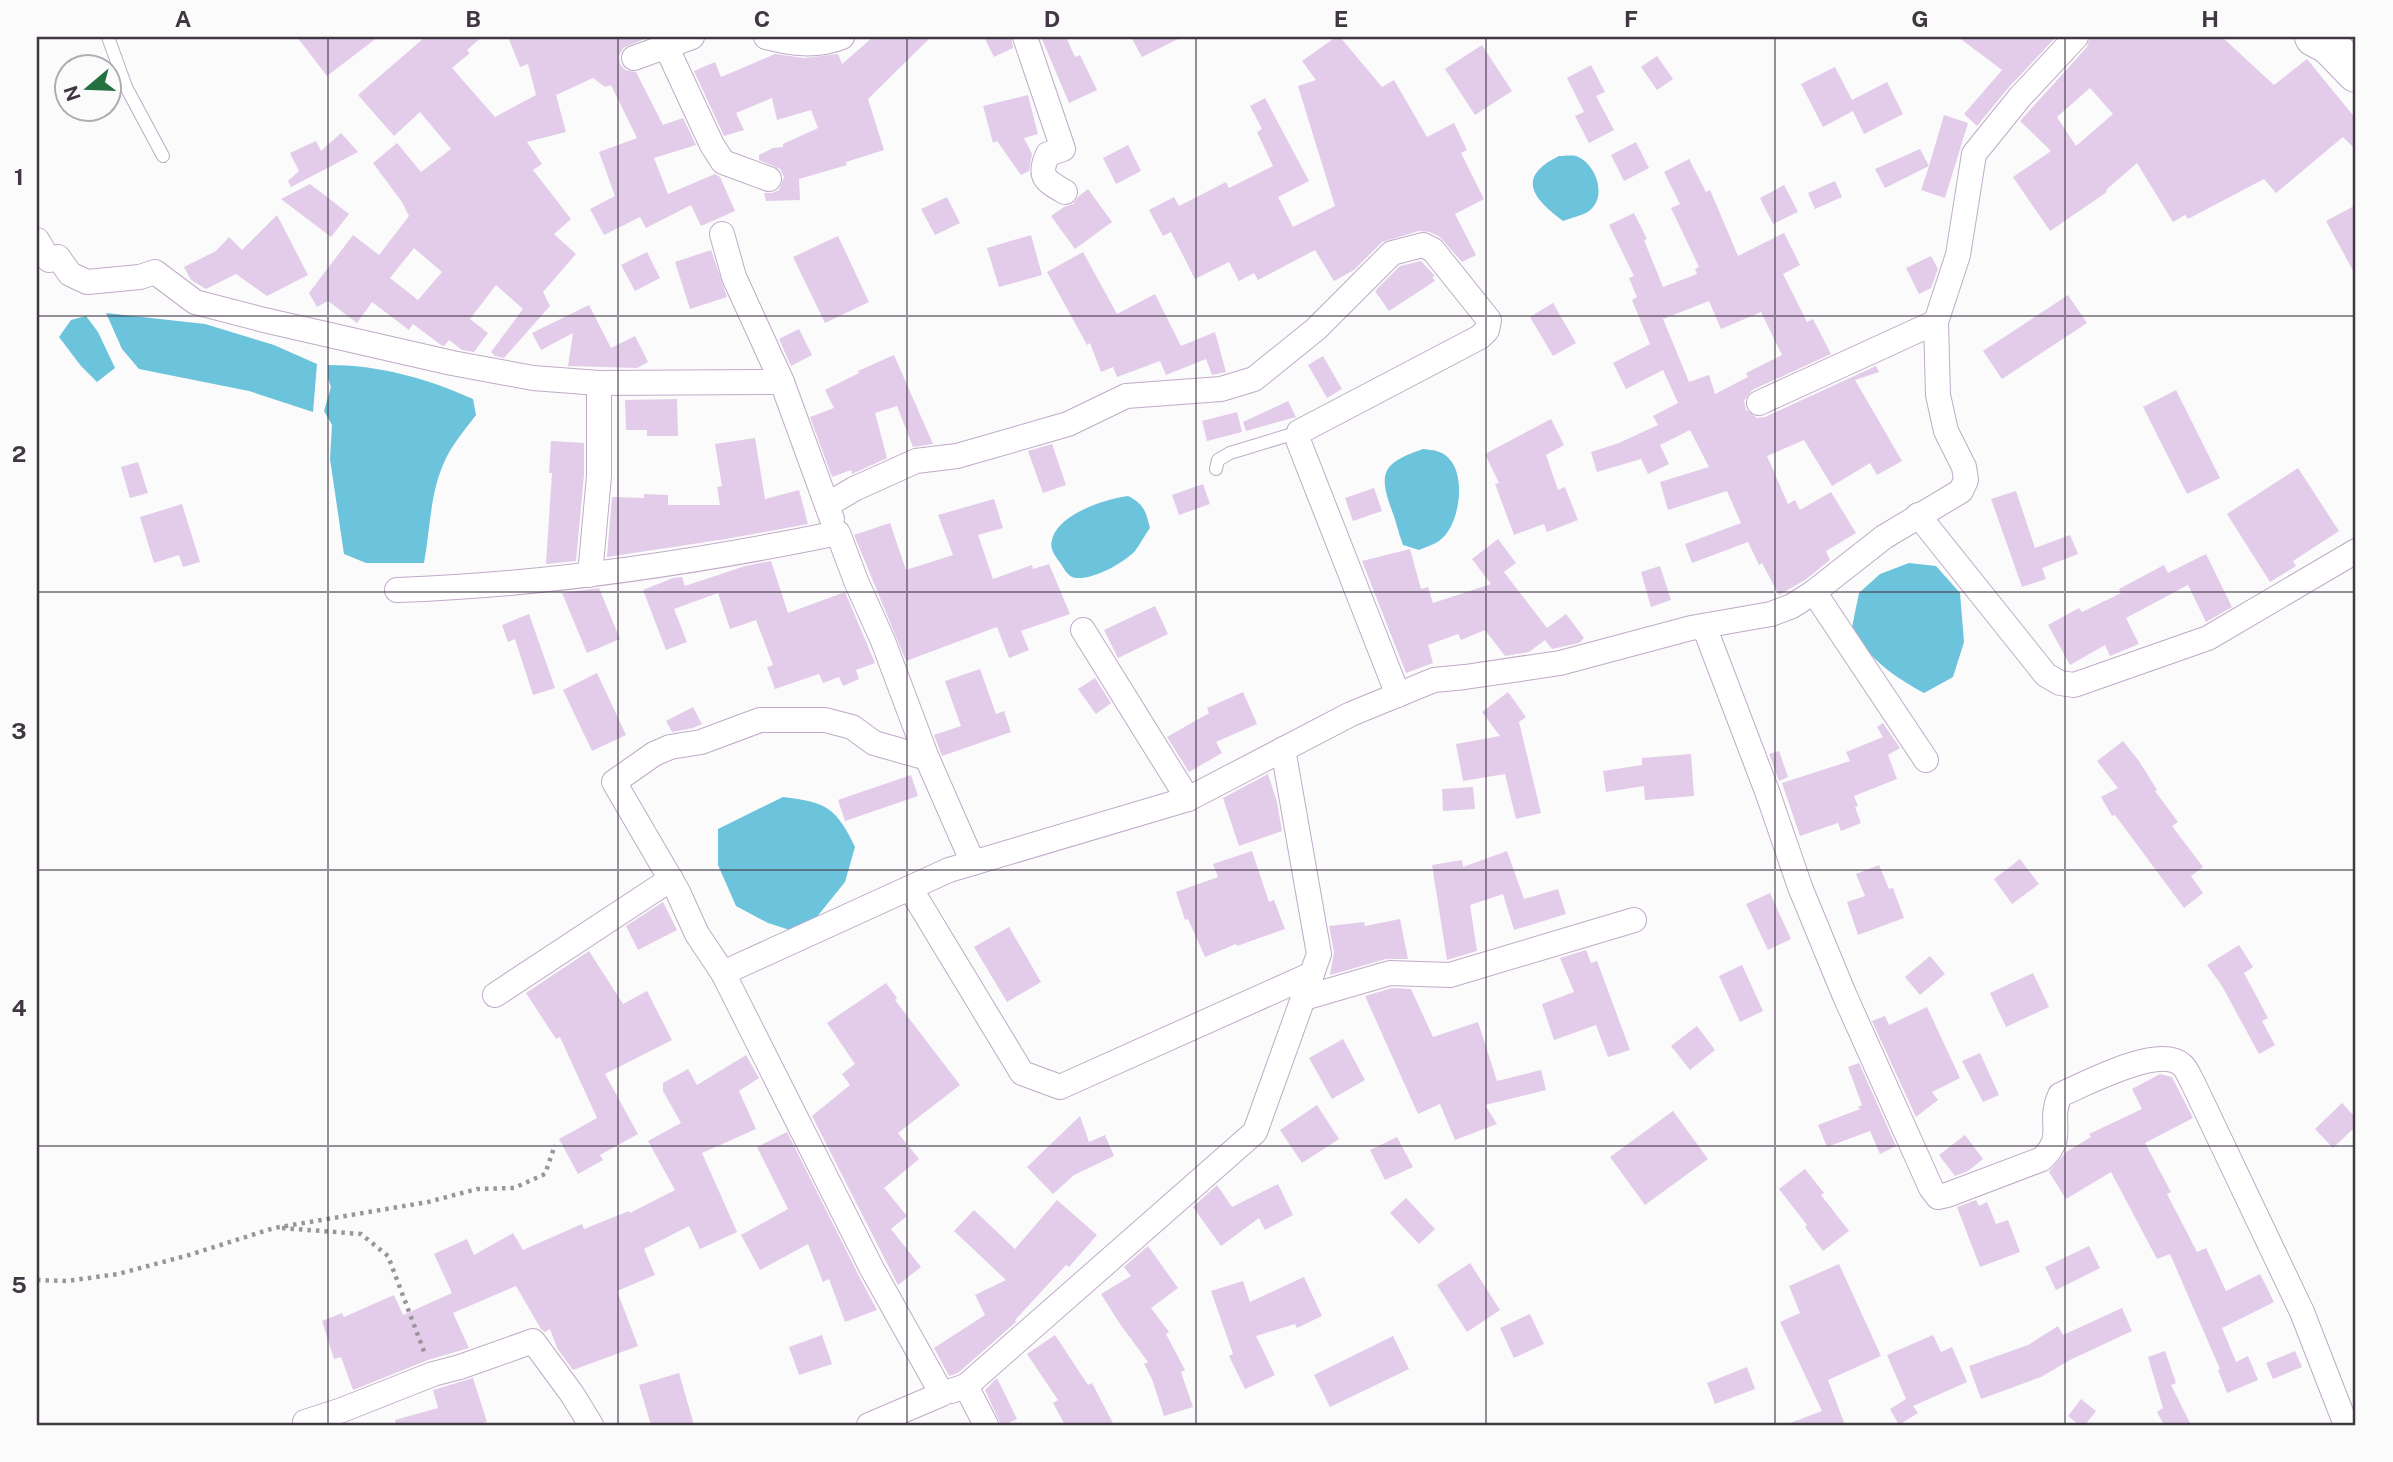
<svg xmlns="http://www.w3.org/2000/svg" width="2393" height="1462" font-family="'Public Sans',sans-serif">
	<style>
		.water { fill: #6bc3dc }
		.building { fill: #e2ccea; fill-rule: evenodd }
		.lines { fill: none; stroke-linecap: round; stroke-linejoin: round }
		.lane-casing { stroke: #c0aac8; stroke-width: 14 }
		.street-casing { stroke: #c0aac8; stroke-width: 26 }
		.highway-casing { stroke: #c0aac8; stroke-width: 40 }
		.path { stroke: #9a959b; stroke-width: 4.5; stroke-dasharray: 3.5 5; stroke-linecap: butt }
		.lane { stroke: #fff; stroke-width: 12 }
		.street { stroke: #fff; stroke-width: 24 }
		.highway { stroke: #fff; stroke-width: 38 }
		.grid { fill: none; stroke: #403743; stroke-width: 2; stroke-opacity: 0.55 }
		.neatline { fill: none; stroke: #403743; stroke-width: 2.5 }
		.grid-label { font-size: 23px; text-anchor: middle; font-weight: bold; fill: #403743 }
	</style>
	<rect width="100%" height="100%" fill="#fbfbfb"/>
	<g class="water">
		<path d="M1559,156c5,0 12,-1 17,0 20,7 32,41 13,55 -7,5 -19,7 -26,10 -31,-23 -47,-44 -4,-65z"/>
		<polygon points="106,313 205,324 274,345 317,364 313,412 249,391 139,369 122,349"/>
		<polygon points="86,316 98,332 115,368 97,382 81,366 59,337 71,320"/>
		<path d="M328,365c51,0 98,13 145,34l3,16c-12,16 -26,32 -33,50 -13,30 -13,66 -19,98h-58l-22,-9 -14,-95 2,-34 -8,-14 7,-24 -3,-9z"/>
		<path d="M1423,449c11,1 21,2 28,12 15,19 8,66 -12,80 -6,4 -14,6 -20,9l-16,-5c-5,-13 -7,-25 -12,-37 -14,-38 -5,-46 32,-59z"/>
		<path d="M1128,496c16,8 18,16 22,32 -5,7 -10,16 -15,23 -13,13 -40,28 -59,27 -7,-1 -11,-7 -15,-14 -5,-7 -12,-15 -9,-24 6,-26 53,-41 76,-44z"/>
		<path d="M1909,563l27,3 24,27 4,49 -11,35 -29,16c-33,-18 -49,-31 -73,-61l8,-39 21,-19z"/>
		<path d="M783,797c44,5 53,11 72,50l-10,35 -29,36 -23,13 -25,-8 -32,-17 -18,-41v-36z"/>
	</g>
	<g class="building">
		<polygon points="297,37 378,37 327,76"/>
		<path d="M425,37h57l-15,13 3,3 -18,15 43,49 41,-22 -8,-31 -8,3 -12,-30h141l-26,11 -4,8 1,8 5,6 11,2 27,53 20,-7 13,27 -42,13 14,36 47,-20 5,3 15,34 -34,15 -10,-21 -45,23 -6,-11 -36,18 -14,-26 25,-13 -16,-44 38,-14 -26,-53 -6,2 -12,-9 -37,17 10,37 -39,10 15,22 -9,6 38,49 -17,15 22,20 -33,38 7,14 -46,52 -9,-2 -4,-4 32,-43 -27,-24 -26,34 18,14 -14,19 -12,-2 -13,-10 -5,6 -3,-1 -28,-21 -4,6 -37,-28 -15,21 -29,-22 -11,6 -8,-14 44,-58 26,20 30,-39 -7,-14 -29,-39 24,-20 24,29 30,-23 -31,-37 -26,24 -36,-41zM414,248l28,24 -24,28 -28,-22z"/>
		<polygon points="873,37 931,37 868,99 884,150 846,162 847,165 799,179 800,200 766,201 764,193 772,193 779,190 784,177 780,169 759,160 759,155 773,148 783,147 783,144 818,128 811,110 777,120 772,98 736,113 744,130 724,136 694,71 715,62 721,77 775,54 804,58 838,54 842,64"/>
		<polygon points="984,37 1011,37 1013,48 994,57"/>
		<polygon points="1041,37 1066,37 1075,57 1080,55 1097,90 1069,103"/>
		<polygon points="1131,37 1182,37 1142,57"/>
		<polygon points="1336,37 1340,37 1382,87 1394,80 1427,137 1454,123 1467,150 1461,153 1484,199 1455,214 1476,255 1462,262 1440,237 1430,232 1419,231 1382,242 1354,270 1334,281 1315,250 1258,280 1254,273 1239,281 1229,262 1195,279 1171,232 1163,236 1149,210 1174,197 1179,206 1226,182 1229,188 1273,166 1257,132 1262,129 1250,106 1265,98 1309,181 1278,197 1293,227 1335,206 1298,86 1316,80 1302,61"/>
		<polygon points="1958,37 2056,37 2009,87 1977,126 1964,114 2002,70"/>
		<path d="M2090,37h132l52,48 33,-26 49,60v31l-13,-13 -67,56 -12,-14 -76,40 -3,-4 -12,7 -36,-59 -31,27 1,2 -57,39 -37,-54 38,-26 -31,-30 67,-74zM2090,88l23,26 -37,32 -19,-29z"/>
		<polygon points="1482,45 1512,91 1475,115 1445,69"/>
		<polygon points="1657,56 1673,79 1657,90 1641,67"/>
		<polygon points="1591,65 1605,92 1596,96 1614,130 1589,143 1575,116 1584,112 1567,78"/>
		<polygon points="1835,67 1852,100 1887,82 1903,114 1864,134 1853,111 1823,127 1801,84"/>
		<polygon points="1028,95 1038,134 1024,138 1032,154 1029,171 1021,175 997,141 993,143 983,106"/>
		<polygon points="1944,115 1968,123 1945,198 1921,190 1929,166 1885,188 1875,169 1920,149 1929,166"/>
		<polygon points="341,133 358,152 291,187 288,181 299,171 290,153 316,141 321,151"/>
		<polygon points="1636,142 1649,168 1624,181 1611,155"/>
		<polygon points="1128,145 1141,171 1116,184 1103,158"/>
		<path d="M1689,159l17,33 4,-2 28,66 46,-23 16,32 -17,9 24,48 6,-3 18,35 -79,36 -8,11 2,9 11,8 8,-1 111,-51 3,6 -24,8 47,81 -25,14 -7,-12 -38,23 -28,-46 -37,16 21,48 7,-4 5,10 31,-18 25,41 -30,18 4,9 -25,20 -26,15 -17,-32 -3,2 -11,-23 -56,21 -7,-19 56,-21 -14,-32 -59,19 -8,-28 49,-15 -19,-37 -30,15 9,19 -21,10 -7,-15 -44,13 -6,-20 28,-9 39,-18 -5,-9 25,-13 -15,-33 -37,19 -13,-26 37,-19 -18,-44 5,-3 -8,-19 5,-2 -25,-51 25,-12 13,26 -3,1 19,47 34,-13 -2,-5 4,-2 -28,-59 9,-4 -16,-32zM1709,301l12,28 40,-17 21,43 -36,18 2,4 -33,17 -6,-19 -20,7 -26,-63z"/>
		<polygon points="1835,181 1842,197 1815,209 1808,193"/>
		<polygon points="310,184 349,214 331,237 281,199"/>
		<polygon points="1784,185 1798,212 1773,224 1760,198"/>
		<polygon points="1088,189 1112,222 1075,249 1051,216 1064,207 1073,204 1079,196"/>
		<polygon points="947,197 960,223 935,235 921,209"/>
		<polygon points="2356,205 2356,276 2326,221"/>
		<polygon points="277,215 308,275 267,296 236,274 206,289 191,280 184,267 216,251 229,237 242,250"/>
		<polygon points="1031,235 1042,275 999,287 987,248"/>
		<polygon points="838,236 869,302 825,323 793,257"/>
		<polygon points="711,250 727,297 690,309 675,262"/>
		<polygon points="647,252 660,278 635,291 621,265"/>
		<polygon points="1083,252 1117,314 1155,294 1181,346 1215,332 1226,372 1212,375 1206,359 1166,375 1160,361 1117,377 1113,367 1101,372 1090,343 1087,345 1047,272"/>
		<polygon points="1931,256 1938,269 1931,288 1919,294 1906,268"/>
		<polygon points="1421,261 1435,276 1432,277 1435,281 1389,311 1375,291 1400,266"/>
		<polygon points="2068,295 2087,323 2002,379 1983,351"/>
		<polygon points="1553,303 1576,343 1553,356 1530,317"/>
		<polygon points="589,305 611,348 635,336 648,362 637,368 568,366 573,333 541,350 532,333"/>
		<polygon points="799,329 812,355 791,366 779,339"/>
		<polygon points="894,355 933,444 913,447 897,406 875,413 887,458 852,474 851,470 832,477 810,417 834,408 825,390 859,373 858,371"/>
		<polygon points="1323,356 1342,389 1327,398 1308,365"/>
		<polygon points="2176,390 2220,478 2187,494 2143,407"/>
		<polygon points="677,399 678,436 647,436 647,430 626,430 625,400"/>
		<polygon points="1288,401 1296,417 1246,431 1243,422"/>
		<polygon points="1237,412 1242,432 1207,441 1202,421"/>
		<polygon points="1551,419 1564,445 1546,455 1558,490 1565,487 1578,520 1547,532 1544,524 1514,535 1495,484 1499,483 1485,454"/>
		<polygon points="755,438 765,499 799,490 808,524 726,539 607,557 612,497 644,498 644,494 668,495 668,505 720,505 717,487 722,486 715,444"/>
		<polygon points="551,441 584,443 584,475 576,561 546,564 552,473 549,473"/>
		<polygon points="1052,444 1066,485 1043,493 1028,451"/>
		<polygon points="138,462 148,493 130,498 121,467"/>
		<polygon points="2298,468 2339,531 2293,561 2296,566 2270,582 2227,514"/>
		<polygon points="1203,484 1210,504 1179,515 1172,495"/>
		<polygon points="1374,488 1382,511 1353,521 1345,498"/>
		<polygon points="2016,491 2035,548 2070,535 2078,554 2042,568 2046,579 2022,587 1991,499"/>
		<polygon points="994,499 1003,528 978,535 993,579 1032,565 1033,569 1049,564 1070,614 1021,631 1029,650 1009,658 997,627 906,661 854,535 890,523 906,570 953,555 938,515"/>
		<polygon points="182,504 200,562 183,567 179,555 154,563 140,517"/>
		<polygon points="1498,539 1516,563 1504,572 1547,628 1566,614 1584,638 1579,643 1552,649 1545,640 1529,652 1505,656 1485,630 1461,640 1458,634 1428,645 1433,663 1406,673 1362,561 1410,549 1421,589 1428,587 1433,603 1491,584 1472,559"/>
		<polygon points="2206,554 2232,607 2206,622 2188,585 2126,618 2139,644 2110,656 2105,645 2070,665 2048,625 2079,608 2082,612 2121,593 2119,589 2164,565 2168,573"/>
		<polygon points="771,561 788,613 845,592 875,663 856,670 859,679 843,686 839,677 823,683 819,674 775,689 767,667 773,665 756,620 730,629 718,593 674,609 687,642 666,650 643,590 673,578 682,577 685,586 745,566"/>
		<polygon points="1660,566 1671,600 1651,607 1641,572"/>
		<polygon points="599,588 620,639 587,653 562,593"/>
		<polygon points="1155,606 1168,634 1118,658 1104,630"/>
		<polygon points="529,614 555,688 533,695 515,639 508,642 502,625"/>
		<polygon points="980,669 996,714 1004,711 1011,732 942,756 934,735 961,726 945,681"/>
		<polygon points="597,673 626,735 592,751 563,690"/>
		<polygon points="1095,678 1111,703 1096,714 1078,689"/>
		<polygon points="1243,692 1257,724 1216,742 1222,753 1189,772 1167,737 1209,713 1207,708"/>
		<polygon points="1508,692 1526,717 1519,722 1541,813 1516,819 1505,774 1463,781 1456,744 1500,736 1482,712"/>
		<polygon points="693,707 702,724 693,728 672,732 666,721"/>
		<polygon points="1883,723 1900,748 1888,755 1897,779 1854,796 1858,806 1855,807 1861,823 1841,831 1838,823 1800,836 1782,783 1850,761 1846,752 1883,737 1877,727"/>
		<polygon points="2123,741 2139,761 2157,790 2155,791 2178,822 2172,826 2203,867 2191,876 2203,893 2184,908 2115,815 2112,816 2101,797 2118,788 2097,761"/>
		<polygon points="1779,751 1788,777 1779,781 1769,754"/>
		<polygon points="1691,754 1694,796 1645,800 1644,786 1606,792 1603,771 1642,765 1642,758"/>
		<polygon points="1268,774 1277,802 1282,831 1239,846 1223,798"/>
		<polygon points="911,775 918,796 845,821 838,800"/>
		<polygon points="1473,787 1475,809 1443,811 1442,789"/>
		<polygon points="1252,851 1269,902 1274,900 1285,929 1237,946 1236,944 1205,957 1188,919 1185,920 1176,892 1218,877 1213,864"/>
		<polygon points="1507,851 1524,899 1558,889 1566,914 1514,930 1503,894 1470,905 1477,951 1447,960 1432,865 1462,860 1463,867"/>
		<polygon points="2020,859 2039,884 2012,904 1994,879"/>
		<polygon points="1879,865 1889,889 1893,888 1904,918 1858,935 1847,902 1865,896 1856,874"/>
		<polygon points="1770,893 1791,939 1768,950 1746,904"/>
		<polygon points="663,902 677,930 638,950 626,926"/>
		<polygon points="1400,919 1408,959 1386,959 1330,975 1334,952 1329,926 1364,922 1365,926"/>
		<polygon points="1009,927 1041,982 1007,1002 974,947"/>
		<polygon points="2239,945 2253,967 2244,973 2268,1018 2262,1021 2275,1045 2259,1054 2222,986 2207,965"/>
		<polygon points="1586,950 1591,963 1597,961 1630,1050 1608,1057 1596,1025 1554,1040 1542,1004 1574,992 1560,958"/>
		<polygon points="589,951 623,1004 647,991 672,1040 605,1074 638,1134 600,1155 603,1160 578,1174 559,1139 597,1118 560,1037 556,1039 526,993"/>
		<polygon points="1930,956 1945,974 1920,995 1905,977"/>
		<polygon points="1742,965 1763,1011 1740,1022 1719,976"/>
		<polygon points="2033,973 2049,1007 2006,1027 1990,993"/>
		<polygon points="886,983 897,998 895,1000 960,1085 898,1133 919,1159 884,1188 907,1216 891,1229 921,1267 898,1285 812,1116 850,1085 842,1074 855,1064 827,1023"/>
		<polygon points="1392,988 1411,989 1433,1037 1478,1022 1497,1081 1541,1070 1546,1090 1485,1105 1497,1124 1455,1140 1440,1104 1418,1114 1365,996"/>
		<polygon points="1927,1007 1960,1078 1932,1092 1938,1100 1916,1117 1872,1021 1885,1016 1889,1025"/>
		<polygon points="1697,1026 1715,1050 1690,1070 1671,1046"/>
		<polygon points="1343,1039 1365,1080 1332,1099 1309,1058"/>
		<polygon points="1980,1053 1999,1095 1983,1102 1962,1061"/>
		<polygon points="746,1055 759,1078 739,1091 756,1129 702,1153 737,1232 700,1249 689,1226 644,1249 655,1275 617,1291 638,1346 573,1370 557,1348 550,1329 545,1332 541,1329 516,1286 453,1313 469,1348 428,1360 353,1390 341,1357 334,1359 322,1321 342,1313 344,1317 394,1295 403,1315 452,1293 434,1254 467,1239 474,1255 513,1233 523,1250 582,1224 584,1229 629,1211 630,1213 675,1190 648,1141 681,1123 663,1091 663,1083 688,1069 697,1085"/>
		<polygon points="1859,1063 1896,1146 1880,1154 1870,1131 1827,1147 1818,1125 1860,1109 1858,1107 1862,1105 1848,1067"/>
		<polygon points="2160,1074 2172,1077 2193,1118 2145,1143 2171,1192 2167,1194 2197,1252 2206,1248 2226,1291 2260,1274 2274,1302 2222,1328 2236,1362 2248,1356 2258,1380 2227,1393 2218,1370 2220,1369 2170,1254 2157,1259 2111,1172 2066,1199 2049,1172 2066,1152 2091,1137 2089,1134 2142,1109 2132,1089"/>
		<polygon points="2342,1103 2356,1118 2356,1126 2333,1148 2315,1129"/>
		<polygon points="1317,1105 1339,1139 1302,1163 1280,1130"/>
		<polygon points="1673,1111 1708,1159 1645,1205 1610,1157"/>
		<polygon points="1080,1116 1089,1142 1105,1135 1114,1156 1074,1175 1053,1194 1027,1167"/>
		<polygon points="787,1132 859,1276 877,1310 845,1322 829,1279 823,1282 808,1244 760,1270 741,1235 788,1209 757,1147"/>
		<polygon points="1965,1135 1983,1159 1968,1171 1955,1176 1939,1155"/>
		<polygon points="1397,1137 1413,1167 1385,1180 1370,1150"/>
		<polygon points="1805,1169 1824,1193 1821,1195 1849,1231 1823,1251 1805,1227 1807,1225 1779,1189"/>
		<polygon points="1278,1184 1293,1215 1265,1230 1259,1218 1221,1246 1193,1207 1217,1185 1232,1207"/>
		<polygon points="1406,1198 1435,1229 1419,1244 1390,1213"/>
		<polygon points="1057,1200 1097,1235 1069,1267 1066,1265 1015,1320 1016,1322 958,1373 949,1376 934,1348 985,1315 975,1295 1006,1280 954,1231 974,1210 1015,1249"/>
		<polygon points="1976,1200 1979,1206 1987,1202 1996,1224 2008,1220 2020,1252 1980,1267 1957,1207"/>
		<polygon points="1148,1246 1178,1288 1151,1308 1169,1332 1166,1334 1185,1370 1181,1372 1193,1407 1164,1416 1152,1379 1144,1364 1148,1362 1120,1324 1101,1294 1131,1276 1124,1267"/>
		<polygon points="2089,1246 2100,1268 2056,1290 2045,1267"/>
		<polygon points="1470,1263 1500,1310 1467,1332 1437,1285"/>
		<polygon points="1839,1264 1881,1356 1828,1380 1845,1425 1790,1425 1790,1423 1822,1411 1780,1322 1800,1313 1789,1286"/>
		<polygon points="1304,1277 1322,1316 1297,1328 1295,1324 1256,1336 1275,1375 1245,1389 1229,1356 1233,1354 1211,1291 1243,1281 1250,1302"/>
		<polygon points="2122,1308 2132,1331 2070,1360 2041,1377 1981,1399 1969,1366 2028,1345 2058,1326 2063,1335"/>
		<polygon points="1530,1314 1544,1344 1514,1358 1500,1328"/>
		<polygon points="822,1335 832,1364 799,1375 789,1347"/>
		<polygon points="1055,1335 1088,1385 1092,1383 1114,1425 1065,1425 1053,1403 1058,1400 1027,1354"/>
		<polygon points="1933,1335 1941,1352 1952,1347 1967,1382 1913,1406 1918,1413 1899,1425 1890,1409 1906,1399 1887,1355"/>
		<polygon points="1393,1336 1409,1369 1330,1407 1314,1375"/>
		<polygon points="2165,1351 2176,1383 2171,1385 2191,1425 2164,1425 2157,1412 2163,1408 2148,1357"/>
		<polygon points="2295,1351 2302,1367 2273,1379 2266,1363"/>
		<polygon points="1747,1367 1755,1389 1715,1404 1707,1383"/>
		<polygon points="679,1373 694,1425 651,1425 639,1385"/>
		<polygon points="473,1378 487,1422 475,1425 396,1425 395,1420 438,1408 433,1390"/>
		<polygon points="997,1378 1017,1419 1004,1425 1001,1425 985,1390"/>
		<polygon points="2081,1399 2096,1411 2085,1425 2079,1425 2068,1416"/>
	</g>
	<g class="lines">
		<g class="lane-casing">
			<g id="lane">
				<polyline points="108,37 126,87 163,156"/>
				<polyline points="1216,469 1218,460 1230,453 1299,432"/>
			</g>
		</g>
		<g class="street-casing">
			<g id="street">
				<path d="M766,37c26,7 50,10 76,0"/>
				<path d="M1025,37l38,112 -15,5c-11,23 -2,27 17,38"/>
				<polyline points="666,46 712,145 723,162 769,179"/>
				<polyline points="634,58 692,37"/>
				<polyline points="722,234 734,277 782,382 832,519"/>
				<polyline points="37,240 49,260 58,257 70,274 87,282 140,277 155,272 195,302 264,320 452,363 533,378 599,383 782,382"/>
				<polyline points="1759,403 1936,322"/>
				<polyline points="827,505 854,489 916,461 957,456 1068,424 1126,396 1221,389 1254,379 1316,329 1392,253 1423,245 1433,250 1489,320 1487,330 1480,337 1299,432 1298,440 1398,695"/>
				<polyline points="1918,515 2046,675 2060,683 2074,685 2208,638 2356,551"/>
				<polyline points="590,575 599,476 599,383"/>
				<path d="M397,590c148,-5 295,-27 441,-57l18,48 27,60 44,117 46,105"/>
				<polyline points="1814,592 1926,760"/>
				<path d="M1704,626l64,168 32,93 44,107 87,194 7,9 9,-2 95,-36c25,-24 5,-36 18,-64 25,-11 99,-51 122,-30 5,4 8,13 11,18l109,229 44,113"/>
				<polyline points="1083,630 1188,799"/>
				<polyline points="910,888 1022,1073 1060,1087 1312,974"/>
				<polyline points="723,973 949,870 1188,799 1351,714 1434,680 1465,677 1560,663 1691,628 1771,614 1792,606 1814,592 1884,537 1961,491 1966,480 1964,467 1946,431 1938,395 1936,322 1958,255 1974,154 2020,97 2076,37"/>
				<polyline points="495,995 671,879"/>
				<polyline points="1304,998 1390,973 1450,975 1634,920"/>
				<polyline points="966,1386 1255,1132 1319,954 1283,749"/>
				<polyline points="951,1391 966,1386 986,1425"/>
				<polyline points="305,1422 342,1410 433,1374 460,1367 533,1341 572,1394 591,1425"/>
				<polyline points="869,1425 942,1394 872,1269 723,973 697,934 677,890 614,782 654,754 670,747 701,742 760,720 825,720 852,727 874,743 927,758"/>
			</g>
		</g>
		<g class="highway-casing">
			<polyline id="highway" points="2314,37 2329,45 2356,73"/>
		</g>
		<g class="path">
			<polyline points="282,1228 361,1234 388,1256 425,1354"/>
			<polyline points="37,1280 67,1281 118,1274 189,1255 274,1228 428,1202 477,1189 514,1188 545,1174 555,1145"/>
		</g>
		<use href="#lane" class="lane"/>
		<use href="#street" class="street"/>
		<use href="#highway" class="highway"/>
	</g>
	<path class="grid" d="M328,37v1388M618,37v1388M907,37v1388M1196,37v1388M1486,37v1388M1775,37v1388M2065,37v1388M37,316h2319M37,592h2319M37,870h2319M37,1146h2319"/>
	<rect width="2393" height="1462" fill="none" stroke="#fbfbfb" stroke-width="77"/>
	<g transform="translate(88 88) rotate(251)"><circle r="33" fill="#fbfbfb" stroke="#b0adb1" stroke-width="2"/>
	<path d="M0-5L12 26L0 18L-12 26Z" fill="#237141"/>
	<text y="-10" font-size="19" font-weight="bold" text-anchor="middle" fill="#403743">N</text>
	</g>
	<rect x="38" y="38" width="2316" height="1386" class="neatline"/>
	<g class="grid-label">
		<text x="183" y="27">A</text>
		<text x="473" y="27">B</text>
		<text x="762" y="27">C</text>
		<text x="1052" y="27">D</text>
		<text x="1341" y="27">E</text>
		<text x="1631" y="27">F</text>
		<text x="1920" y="27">G</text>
		<text x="2210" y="27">H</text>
		<text x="19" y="185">1</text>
		<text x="19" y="462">2</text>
		<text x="19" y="739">3</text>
		<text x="19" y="1016">4</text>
		<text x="19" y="1293">5</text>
	</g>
</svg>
